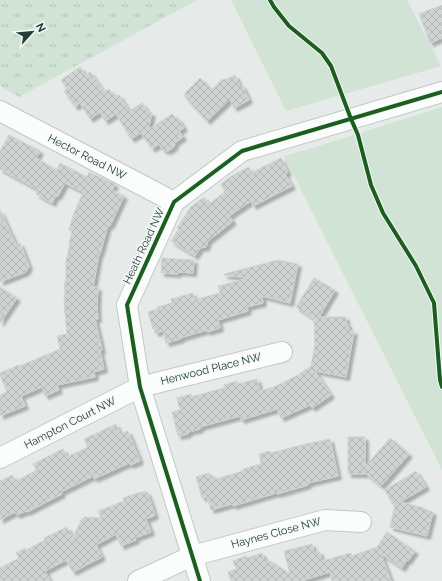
<svg xmlns="http://www.w3.org/2000/svg" width="442" height="581" font-family="Raleway,sans-serif">
	<style>
		.grass { fill: url(#grass-tufts) }
		.green { fill: #d0e3d5 }
		.building { fill: url(#building-cross-hatch); stroke: #ced4d1; filter: url(#shadow) }
		.lines { fill: none; stroke-linecap: round; stroke-linejoin: round }
		.minor-casing { stroke: #c3c8c6; stroke-width: 22 }
		.minor { stroke: #fbfcfc; stroke-width: 20 }
		.cycleway-casing { stroke: #f4f9f7; stroke-width: 6 }
		.cycleway { stroke: #1b5e20; stroke-width: 4 }
		.labels { text-anchor: middle; dominant-baseline: central; stroke-width: 3; stroke-linejoin: round; paint-order: stroke }
		.street-label { font-size: 11px; fill: #243e36; stroke: #f4f9f7 }
	</style>
	<defs>
		<pattern id="grass-tufts" width="24" height="20" patternUnits="userSpaceOnUse"><rect width="24" height="20" fill="#d0e3d5"/><path d="M3 7l-1-3M5 7V3M7 7l1-3M15 17l-1-3M17 17v-4M19 17l1-3" fill="none" stroke="#b2c4b7"/></pattern>
		<pattern id="building-cross-hatch" width="8" height="8" patternUnits="userSpaceOnUse"><rect width="8" height="8" fill="#cfd3d1"/><path d="M0 0l8 8M0 8l8-8" fill="none" stroke="#b2b6b4"/></pattern>
		<filter id="shadow"><feDropShadow dx="3.5" dy="3.5" stdDeviation="1" flood-color="#0004"/></filter>
	</defs>
	<rect width="100%" height="100%" fill="#e6ebe9"/>
	<polygon class="grass" points="0,0 197,0 19,97 0,86"/>
	<g class="green">
		<polygon points="231,0 407,0 441,66 286,111"/>
		<polygon points="442,107 442,470 284,156 306,150"/>
	</g>
	<g class="building">
		<polygon points="442,5 442,38 430,43 419,14"/>
		<polygon points="80,67 85,75 90,72 104,92 109,89 115,97 119,95 129,111 142,103 148,112 152,113 148,130 172,114 176,119 178,118 184,128 179,131 183,137 175,143 174,147 168,151 163,150 159,144 152,149 141,133 131,139 116,114 105,121 100,112 90,119 80,103 75,107 64,91 67,89 61,80"/>
		<polygon points="235,75 240,86 242,85 249,100 234,108 230,99 207,121 185,97 185,93 200,78 212,90 221,80 227,79"/>
		<polygon points="9,135 40,151 36,158 57,170 60,163 87,177 89,172 115,184 112,190 124,196 110,226 108,225 100,254 99,254 93,287 98,287 97,307 98,319 95,319 102,350 100,351 104,369 94,372 95,377 57,385 59,390 45,396 42,387 21,396 25,406 0,416 0,395 7,392 0,375 0,373 19,365 20,366 60,349 57,336 67,334 64,303 65,289 64,284 66,280 66,261 70,244 69,244 72,231 69,230 73,216 83,192 65,183 58,196 55,197 52,203 36,194 39,190 0,169 0,151"/>
		<polygon points="281,158 288,172 285,174 292,186 253,206 251,201 229,216 233,221 208,241 206,247 200,248 195,256 171,241 179,229 177,228 191,207 204,197 209,204 225,192 221,184 233,175 249,167 251,173"/>
		<polygon points="0,210 16,245 20,243 29,266 26,272 0,282"/>
		<polygon points="162,258 194,260 193,273 178,272 178,274 161,273"/>
		<polygon points="278,260 298,264 290,303 262,296 263,303 247,307 248,311 218,320 220,328 207,332 207,330 180,338 181,339 166,343 163,331 155,333 155,329 153,329 148,312 158,309 157,307 172,303 171,299 193,293 194,300 220,293 218,286 249,278 224,275 224,274"/>
		<polygon points="314,278 335,290 319,317 346,317 346,324 348,324 349,331 354,331 346,377 315,371 331,395 312,408 310,405 281,418 277,409 241,420 240,416 200,427 200,429 188,432 188,434 178,436 172,412 180,410 177,398 191,394 191,397 224,388 224,385 237,381 238,384 257,379 260,391 274,387 298,375 311,366 315,345 314,319 296,307"/>
		<polygon points="0,287 17,298 0,323"/>
		<polygon points="116,424 120,434 128,431 140,461 130,465 129,463 94,479 93,476 61,492 62,494 27,512 26,511 17,515 15,512 0,520 0,481 12,475 16,481 37,470 33,464 63,449 67,457 88,447 84,439"/>
		<polygon points="348,437 365,437 365,467 390,438 409,454 381,486 365,473 365,474 348,474"/>
		<polygon points="330,439 338,476 308,483 308,485 277,494 276,493 233,506 232,504 211,510 207,497 202,498 196,477 209,473 210,475 212,475 213,480 243,471 243,469 261,464 259,454 270,451 271,453 306,444"/>
		<polygon points="416,471 426,487 400,502 424,508 424,509 433,512 427,536 390,527 395,505 394,506 385,490"/>
		<polygon points="145,491 145,493 147,492 155,515 154,515 154,516 146,519 151,532 135,538 136,540 121,546 116,534 96,545 102,557 73,572 66,560 45,571 50,581 0,581 0,568 19,558 16,553 25,548 26,550 45,540 44,538 67,527 73,538 81,520 83,518 85,517 101,518 98,511 124,501 123,498 141,492 141,493"/>
		<polygon points="387,532 415,551 408,561 407,560 402,568 381,554 391,581 332,581 330,572 301,581 231,581 228,572 236,569 233,561 246,556 247,558 262,553 265,563 270,561 290,574 284,551 312,544 314,553 319,551 322,561 351,553 352,556 377,547"/>
	</g>
	<g class="lines">
		<g class="minor-casing">
			<g id="minor">
				<polyline points="0,111 174,202"/>
				<polyline points="0,458 140,387 282,352"/>
				<polyline points="138,581 192,556 325,520 361,522"/>
				<polyline points="200,581 140,387 127,305 174,202 242,151 442,92"/>
			</g>
		</g>
		<use href="#minor" class="minor"/>
		<g class="cycleway-casing">
			<g id="cycleway">
				<polyline points="270,0 274,7 289,26 322,53 331,66 351,119 358,135 371,185 383,213 416,266 434,303 440,380 442,387"/>
				<polyline points="200,581 140,387 127,305 174,202 242,151 442,92"/>
			</g>
		</g>
		<use href="#cycleway" class="cycleway"/>
	</g>
	<g class="labels">
		<g class="street-label">
			<text transform="translate(87 157) rotate(27)">Hector Road NW</text>
			<text transform="translate(144 246) rotate(-65)">Heath Road NW</text>
			<text transform="translate(211 369) rotate(-14)">Henwood Place NW</text>
			<text transform="translate(70 423) rotate(-27)">Hampton Court NW</text>
			<text transform="translate(276 533) rotate(-15)">Haynes Close NW</text>
		</g>
	</g>
	<g transform="translate(32 32) rotate(63)" stroke="#f4f9f7" stroke-width="3" paint-order="stroke">
	<path d="M0-3L7 15L0 10L-7 15Z" fill="#243e36"/>
	<text y="-6" font-size="11" font-weight="bold" text-anchor="middle" fill="#243e36">N</text>
	</g>
</svg>
